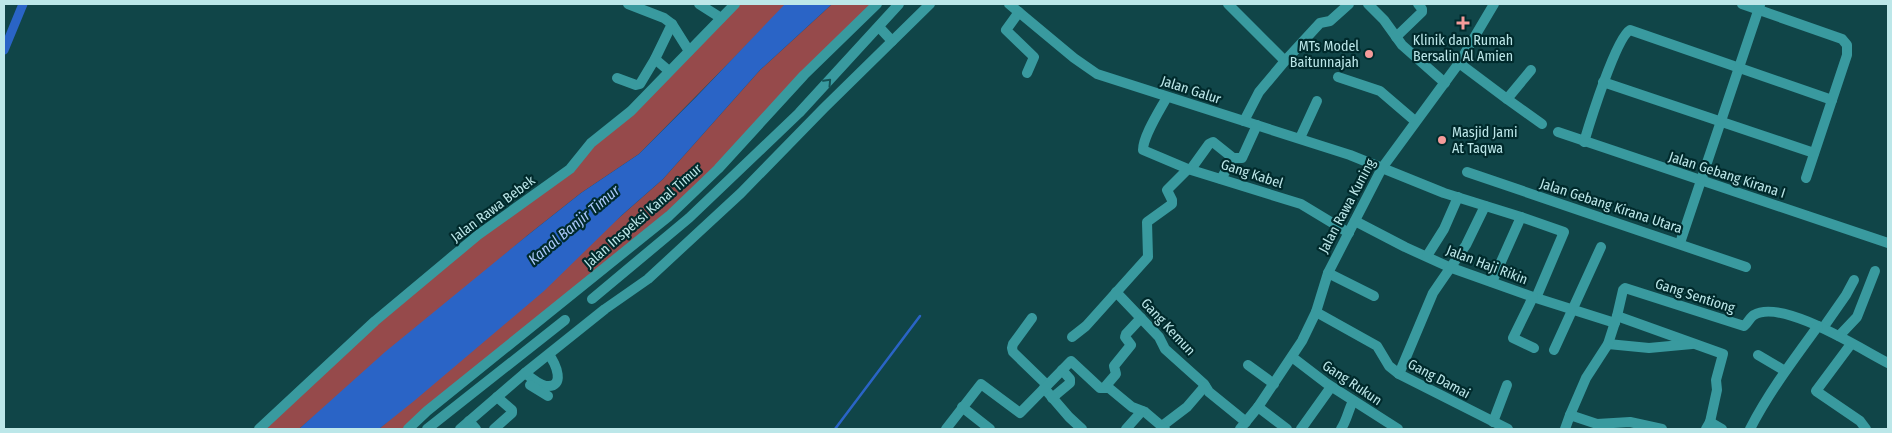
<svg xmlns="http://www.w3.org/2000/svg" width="1892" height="433" font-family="'Fira Sans Condensed',sans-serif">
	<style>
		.green { fill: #964a4b }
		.water { fill: #2a64c6 }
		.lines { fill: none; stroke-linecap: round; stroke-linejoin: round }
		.stream { stroke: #2a64c6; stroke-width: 2.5 }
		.canal { stroke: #2a64c6; stroke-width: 9 }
		.minor { stroke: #399a9f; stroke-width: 10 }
		.tertiary { stroke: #399a9f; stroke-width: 10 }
		.oneway { stroke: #145154 }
		.poi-dot { fill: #f59b9a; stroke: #002a2c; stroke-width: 2 }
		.labels { text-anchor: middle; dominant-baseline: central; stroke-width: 4.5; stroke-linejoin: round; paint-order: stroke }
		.poi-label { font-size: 14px; fill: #bce7e9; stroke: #002a2c }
		.street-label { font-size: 14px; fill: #bce7e9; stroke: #002a2c }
		.water-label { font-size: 15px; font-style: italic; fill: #aac8fa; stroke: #002a2c }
	</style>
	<rect width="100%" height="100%" fill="#104548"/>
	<g class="green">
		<polygon points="735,4 787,4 639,154 581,193 528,235 299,429 259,429 448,260 570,169 631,111"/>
		<polygon points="832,4 877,4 718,169 408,429 379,429 663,179 760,70"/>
	</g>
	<polygon class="water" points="785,4 832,4 760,70 663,179 622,215 544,291 414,401 379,429 299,429 385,352 528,235 581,193 639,154 696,97"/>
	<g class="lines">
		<polyline class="stream" points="835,429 920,316"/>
		<polyline class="canal" points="4,50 23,4"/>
		<g class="minor">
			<polyline points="628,4 664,18 672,24 689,51"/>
			<polyline points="699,4 721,18"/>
			<polyline points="1009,4 1074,58 1097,74 1350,155 1444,193 1521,217 1564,232 1536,298"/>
			<polyline points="1228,4 1285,61"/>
			<polyline points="1368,4 1384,20 1402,45 1445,83"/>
			<polyline points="1742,4 1842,39 1847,45 1847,55 1806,178"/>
			<polyline points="1019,12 1006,30 1034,57 1027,73"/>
			<polyline points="879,27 892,41"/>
			<polyline points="1396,37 1422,12 1422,9 1418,4"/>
			<polyline points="655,59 669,71"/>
			<polyline points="1459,63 1507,99 1531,70"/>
			<polyline points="1338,77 1380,91 1415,121"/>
			<polyline points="617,78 636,85 640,84 655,59 672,24"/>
			<polyline points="1603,82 1814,153"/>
			<path d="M1167,97c-7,13 -24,39 -24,53l45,19 113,35 48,29"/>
			<polyline points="1507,99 1542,124"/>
			<polyline points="1244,121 1259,92 1285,61 1320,23 1330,21 1349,4"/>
			<polyline points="1558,132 1888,243"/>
			<polyline points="1300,138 1317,101"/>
			<path d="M1584,142c6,-20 32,-104 46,-112l202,70"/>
			<polyline points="1233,158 1242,158 1257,125"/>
			<polyline points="1191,169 1209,144 1213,142 1233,158 1221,179"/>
			<polyline points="1467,172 1746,267"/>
			<polyline points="1355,221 1405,247 1449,267 1533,297 1615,323"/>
			<polyline points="1680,243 1760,5"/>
			<polyline points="1427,256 1444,229 1458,197"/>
			<polyline points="1328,273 1374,296"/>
			<polyline points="1492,282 1521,217"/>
			<polyline points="1116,292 1159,337 1165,349 1204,384 1209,392 1246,422"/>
			<polyline points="1533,297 1513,338 1534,348"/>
			<polyline points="592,299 689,218 799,113 899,4"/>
			<polyline points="1316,312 1377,346 1389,366 1399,374 1508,429"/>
			<polyline points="1617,316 1723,354 1716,380 1717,390 1710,422"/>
			<polyline points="1032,318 1013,344 1012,348 1013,352 1047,385"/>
			<polyline points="1823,328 1846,295 1854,280"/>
			<polyline points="1839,336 1857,317 1875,271"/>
			<polyline points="1072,337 1086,326 1148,257 1147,222 1172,204 1172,200 1167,190 1188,169"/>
			<polyline points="1608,344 1649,348 1692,344"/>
			<polyline points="1851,344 1816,391 1860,421 1866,429"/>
			<polyline points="1554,350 1601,247"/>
			<polyline points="1758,355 1785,371"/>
			<polyline points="1292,357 1326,383 1398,429"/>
			<polyline points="1248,365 1274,384"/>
			<path d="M525,373c6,5 13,11 21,13 20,2 10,-23 3,-31"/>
			<polyline points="1399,374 1433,293 1466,245 1485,206"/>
			<polyline points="530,385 548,396"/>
			<polyline points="1044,388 1069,417 1082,429"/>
			<polyline points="1104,388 1116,374 1114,366 1131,345 1125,337 1126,334 1141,318"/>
			<polyline points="1052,398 1070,383 1070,379 1062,370"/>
			<polyline points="962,407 990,429"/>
			<polyline points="1258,407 1287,429"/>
			<path d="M1570,415l16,-37 22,-34 9,-28 6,-26 2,-2 119,38c4,-3 6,-9 10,-11 28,-17 108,35 134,48"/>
			<polyline points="469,421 476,429"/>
			<polyline points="1493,422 1507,385"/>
			<polyline points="1162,426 1187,407 1205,386"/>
			<polyline points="427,429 565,320"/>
			<polyline points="460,429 525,373 605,309 648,279 741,193 824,108 930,4"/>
			<polyline points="494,429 512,413 512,410 497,397"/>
			<polyline points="946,429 981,384 1020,413 1071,361 1100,388 1109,388 1132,407 1145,412 1165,429"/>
			<polyline points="1126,429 1142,411"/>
			<polyline points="1301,429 1331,387"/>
			<path d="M1341,429c6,-9 7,-18 12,-28"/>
			<polyline points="1565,429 1570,415 1597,424 1630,422 1662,429"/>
			<polyline points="1706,429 1710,422 1722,429"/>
			<path d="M1750,429c19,-37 44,-70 68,-103"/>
		</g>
		<g class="tertiary">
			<polyline points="259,429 375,321 448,260 478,235 570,169 591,143 631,111 735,4"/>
			<polyline points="408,429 427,411 669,216 718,169 804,75 877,4"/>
			<polyline points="1240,429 1258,407 1302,341 1316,312 1328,273 1382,168 1459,63 1494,4"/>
		</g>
	</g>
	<defs><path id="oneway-chevron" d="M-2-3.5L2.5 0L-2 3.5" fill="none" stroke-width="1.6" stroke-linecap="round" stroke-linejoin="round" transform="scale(1.25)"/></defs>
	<use class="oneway" href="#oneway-chevron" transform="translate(828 82) rotate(-47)"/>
	<g class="poi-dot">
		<path d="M1460.5 15.5h5v5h5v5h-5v5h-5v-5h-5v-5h5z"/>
		<circle cx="1369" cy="54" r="5"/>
		<circle cx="1442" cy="140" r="5"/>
	</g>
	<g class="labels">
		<g class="poi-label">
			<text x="1463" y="40">Klinik dan Rumah<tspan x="1463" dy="16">Bersalin Al Amien</tspan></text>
			<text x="1359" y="46" text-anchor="end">MTs Model<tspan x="1359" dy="16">Baitunnajah</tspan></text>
			<text x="1452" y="132" text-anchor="start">Masjid Jami<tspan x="1452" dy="16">At Taqwa</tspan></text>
		</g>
		<g class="street-label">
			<text transform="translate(1191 90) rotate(18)">Jalan Galur</text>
			<text transform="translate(1252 174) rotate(18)">Gang Kabel</text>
			<text transform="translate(1727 175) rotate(18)">Jalan Gebang Kirana I</text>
			<text transform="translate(1347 206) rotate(-62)">Jalan Rawa Kuning</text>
			<text transform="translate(1611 206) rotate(18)">Jalan Gebang Kirana Utara</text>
			<text transform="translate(493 209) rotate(-37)">Jalan Rawa Bebek</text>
			<text transform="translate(643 216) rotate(-41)">Jalan Inspeksi Kanal Timur</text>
			<text transform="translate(1487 265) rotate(21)">Jalan Haji Rikin</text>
			<text transform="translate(1695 296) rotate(18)">Gang Sentiong</text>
			<text transform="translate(1168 327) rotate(47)">Gang Kemun</text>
			<text transform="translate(1439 379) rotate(28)">Gang Damai</text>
			<text transform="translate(1352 383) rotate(34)">Gang Rukun</text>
		</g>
		<g class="water-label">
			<text transform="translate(574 225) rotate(-40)">Kanal Banjir Timur</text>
		</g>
	</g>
	<rect width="1892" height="433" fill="none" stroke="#bce7e9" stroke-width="10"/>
</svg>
